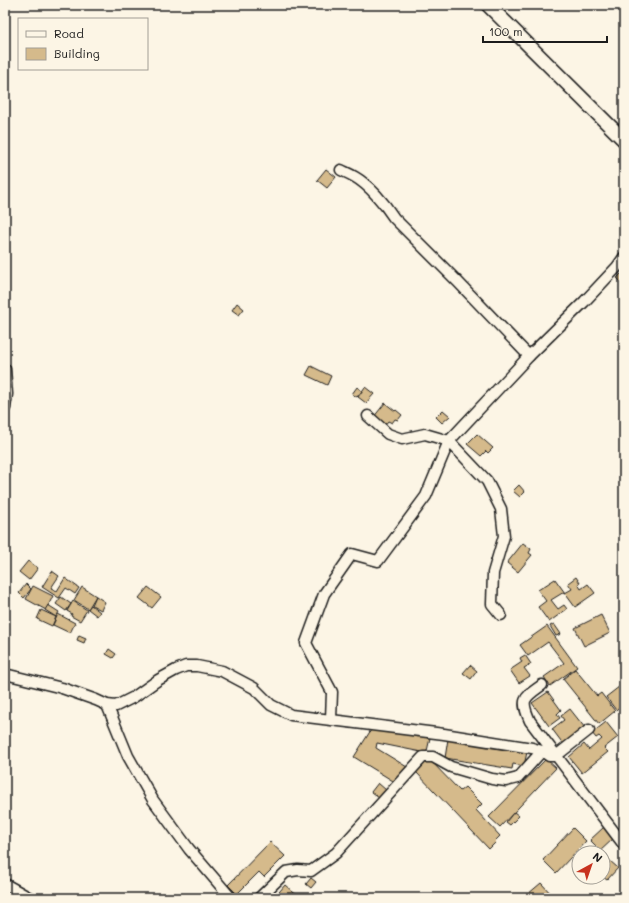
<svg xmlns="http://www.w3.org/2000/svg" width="629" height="903" font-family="Mali,sans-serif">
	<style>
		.building { fill: #d5ba8b; stroke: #1c1c1c }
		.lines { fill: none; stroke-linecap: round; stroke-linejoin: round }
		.minor-casing { stroke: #1c1c1c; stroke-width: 13 }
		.major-casing { stroke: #1c1c1c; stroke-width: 16 }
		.minor { stroke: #fcf5e5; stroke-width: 10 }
		.major { stroke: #fcf5e5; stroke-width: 13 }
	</style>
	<rect width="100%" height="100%" fill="#fcf5e5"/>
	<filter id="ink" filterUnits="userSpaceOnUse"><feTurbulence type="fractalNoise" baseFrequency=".025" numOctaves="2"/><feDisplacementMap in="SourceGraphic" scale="8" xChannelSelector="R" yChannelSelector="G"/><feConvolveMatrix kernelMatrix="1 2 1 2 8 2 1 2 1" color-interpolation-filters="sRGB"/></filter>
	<g filter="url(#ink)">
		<g class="building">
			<polygon points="326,169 336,177 327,188 317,180"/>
			<polygon points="624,271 624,280 622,283 617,278"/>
			<polygon points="237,303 244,309 239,315 232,310"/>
			<polygon points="311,366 331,376 327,385 306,375"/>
			<polygon points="357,387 362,391 357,397 352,394"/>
			<polygon points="365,387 374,394 366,403 358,397"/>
			<polygon points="385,403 395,411 396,410 402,415 398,420 395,419 392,423 388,421 384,426 373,418"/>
			<polygon points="443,410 450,416 442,423 436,417"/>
			<polygon points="477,434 493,448 488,453 486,451 481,456 467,444"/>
			<polygon points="519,485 525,492 520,497 513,491"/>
			<polygon points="523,543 531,549 529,553 532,555 518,572 507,563"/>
			<polygon points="28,561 38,568 29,580 19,572"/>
			<polygon points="52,571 59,576 51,588 57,591 65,578 79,588 75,594 66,588 59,598 42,587"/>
			<polygon points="576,577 580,583 578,584 581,589 588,584 595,593 575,607 564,592 551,600 558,609 564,605 567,609 549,622 538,607 546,601 538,590 555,579 565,593 572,589 568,583"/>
			<polygon points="26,584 31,589 24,598 19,593"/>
			<polygon points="33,586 53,596 46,610 26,599"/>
			<polygon points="82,587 96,596 88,609 74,600"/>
			<polygon points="148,587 161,597 152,608 139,598"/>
			<polygon points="96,596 105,602 101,610 92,605"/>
			<polygon points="61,597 71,604 66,611 56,604"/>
			<polygon points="73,601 87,610 80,621 71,616 72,614 67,611"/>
			<polygon points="48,605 59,612 56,617 45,610"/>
			<polygon points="91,605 100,612 97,616 88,609"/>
			<polygon points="41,610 56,617 52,626 37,619"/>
			<polygon points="58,614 75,623 70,633 53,625"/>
			<polygon points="601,615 610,633 584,646 575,628"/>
			<polygon points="554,624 561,634 556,636 550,626"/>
			<polygon points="547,626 577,667 550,686 544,677 564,663 548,642 528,656 520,645"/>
			<polygon points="79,635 86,638 84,643 77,640"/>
			<polygon points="109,649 116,654 113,658 106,654"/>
			<polygon points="525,655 531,664 524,668 530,676 519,683 510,670 522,662 520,658"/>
			<polygon points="470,665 477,671 471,679 463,673"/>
			<polygon points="575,669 597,696 601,693 615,711 599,724 563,679"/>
			<polygon points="624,683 624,703 616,710 606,697"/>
			<polygon points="548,692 561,710 557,714 560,718 549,726 532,703"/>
			<polygon points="570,709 585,728 564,745 552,729 564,720 561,716"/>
			<polygon points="606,722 618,737 604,748 608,752 582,773 569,757 584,744 589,750 602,739 599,736 596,738 592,733"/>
			<polygon points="380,727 430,738 427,751 426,753 377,743 376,748 407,767 406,770 398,784 354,757 371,730 378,731"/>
			<polygon points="448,739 527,752 524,766 513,764 512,769 445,758"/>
			<polygon points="429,759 460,791 465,787 482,804 476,810 500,836 495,841 496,842 489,849 416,772"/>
			<polygon points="546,759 556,768 500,827 489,817"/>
			<polygon points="378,783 386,790 379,798 371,792"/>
			<polygon points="514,812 519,816 510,825 506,822"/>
			<polygon points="604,827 614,838 598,853 595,853 593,852 598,848 590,840"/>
			<polygon points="573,828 586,841 556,873 543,860"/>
			<polygon points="270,842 285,856 264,877 259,872 237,894 228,885"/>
			<polygon points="609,860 618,868 607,880 603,877 603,867"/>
			<polygon points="311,878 316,882 311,888 306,884"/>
			<polygon points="541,883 555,898 531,898 528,894"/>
			<polygon points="285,885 300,898 274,898"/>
		</g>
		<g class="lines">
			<g class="minor-casing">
				<g id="minor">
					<path d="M341,170c4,2 9,4 14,7 14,8 30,27 39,41l64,64 71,74"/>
					<polyline points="5,369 7,394 5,408"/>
					<polyline points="368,416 388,434 402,439 425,434 449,441 487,481 501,509 504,536 493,573 492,604 501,615"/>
					<polyline points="5,674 62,688 96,700 107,705 116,706 134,697 158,680 176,670 186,666 197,666 222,671 254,688 271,705 291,715 444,734 532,748 542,751 549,756 556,756 589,730"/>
					<path d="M542,685c-18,13 -22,14 -12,36l94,124"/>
					<polyline points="107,705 128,756 153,800 189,849 231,898"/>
					<polyline points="331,719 332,692 316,662 306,643 324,594 352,554 378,561 426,496 449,441 529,356 584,302 617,267 624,257"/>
					<polyline points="5,884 30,898"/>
					<polyline points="259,898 286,872 298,870 311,871 336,853 423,757 433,757 451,767 492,779 506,781 518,778 542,751"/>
				</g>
			</g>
			<g class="major-casing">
				<polyline id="major" points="488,5 624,140"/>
			</g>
			<use href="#minor" class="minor"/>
			<use href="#major" class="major"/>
		</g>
	</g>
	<rect width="629" height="903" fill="none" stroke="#fcf5e5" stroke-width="20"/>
	<rect x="10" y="10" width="609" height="883" fill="none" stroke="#1c1c1c" stroke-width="1.5" filter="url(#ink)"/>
	<rect x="18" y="18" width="130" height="52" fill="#fcf5e5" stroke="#a29e95"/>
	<rect x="26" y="31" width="20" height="6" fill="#fcf5e5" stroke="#a29e95"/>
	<text x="54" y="38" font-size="12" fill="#1c1c1c">Road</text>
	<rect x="26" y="48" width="20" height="12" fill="#d5ba8b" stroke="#a29e95"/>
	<text x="54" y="58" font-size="12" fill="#1c1c1c">Building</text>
	<g transform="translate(591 865) rotate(40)"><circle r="19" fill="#fcf5e5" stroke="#a29e95"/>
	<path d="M0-3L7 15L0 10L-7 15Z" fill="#c8321e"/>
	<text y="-6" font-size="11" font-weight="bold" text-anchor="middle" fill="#1c1c1c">N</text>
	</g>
	<path d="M483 36v6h124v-6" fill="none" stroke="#1c1c1c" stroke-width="2"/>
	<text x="489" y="36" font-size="12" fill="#1c1c1c" stroke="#fcf5e5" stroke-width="3" paint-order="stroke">100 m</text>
</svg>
